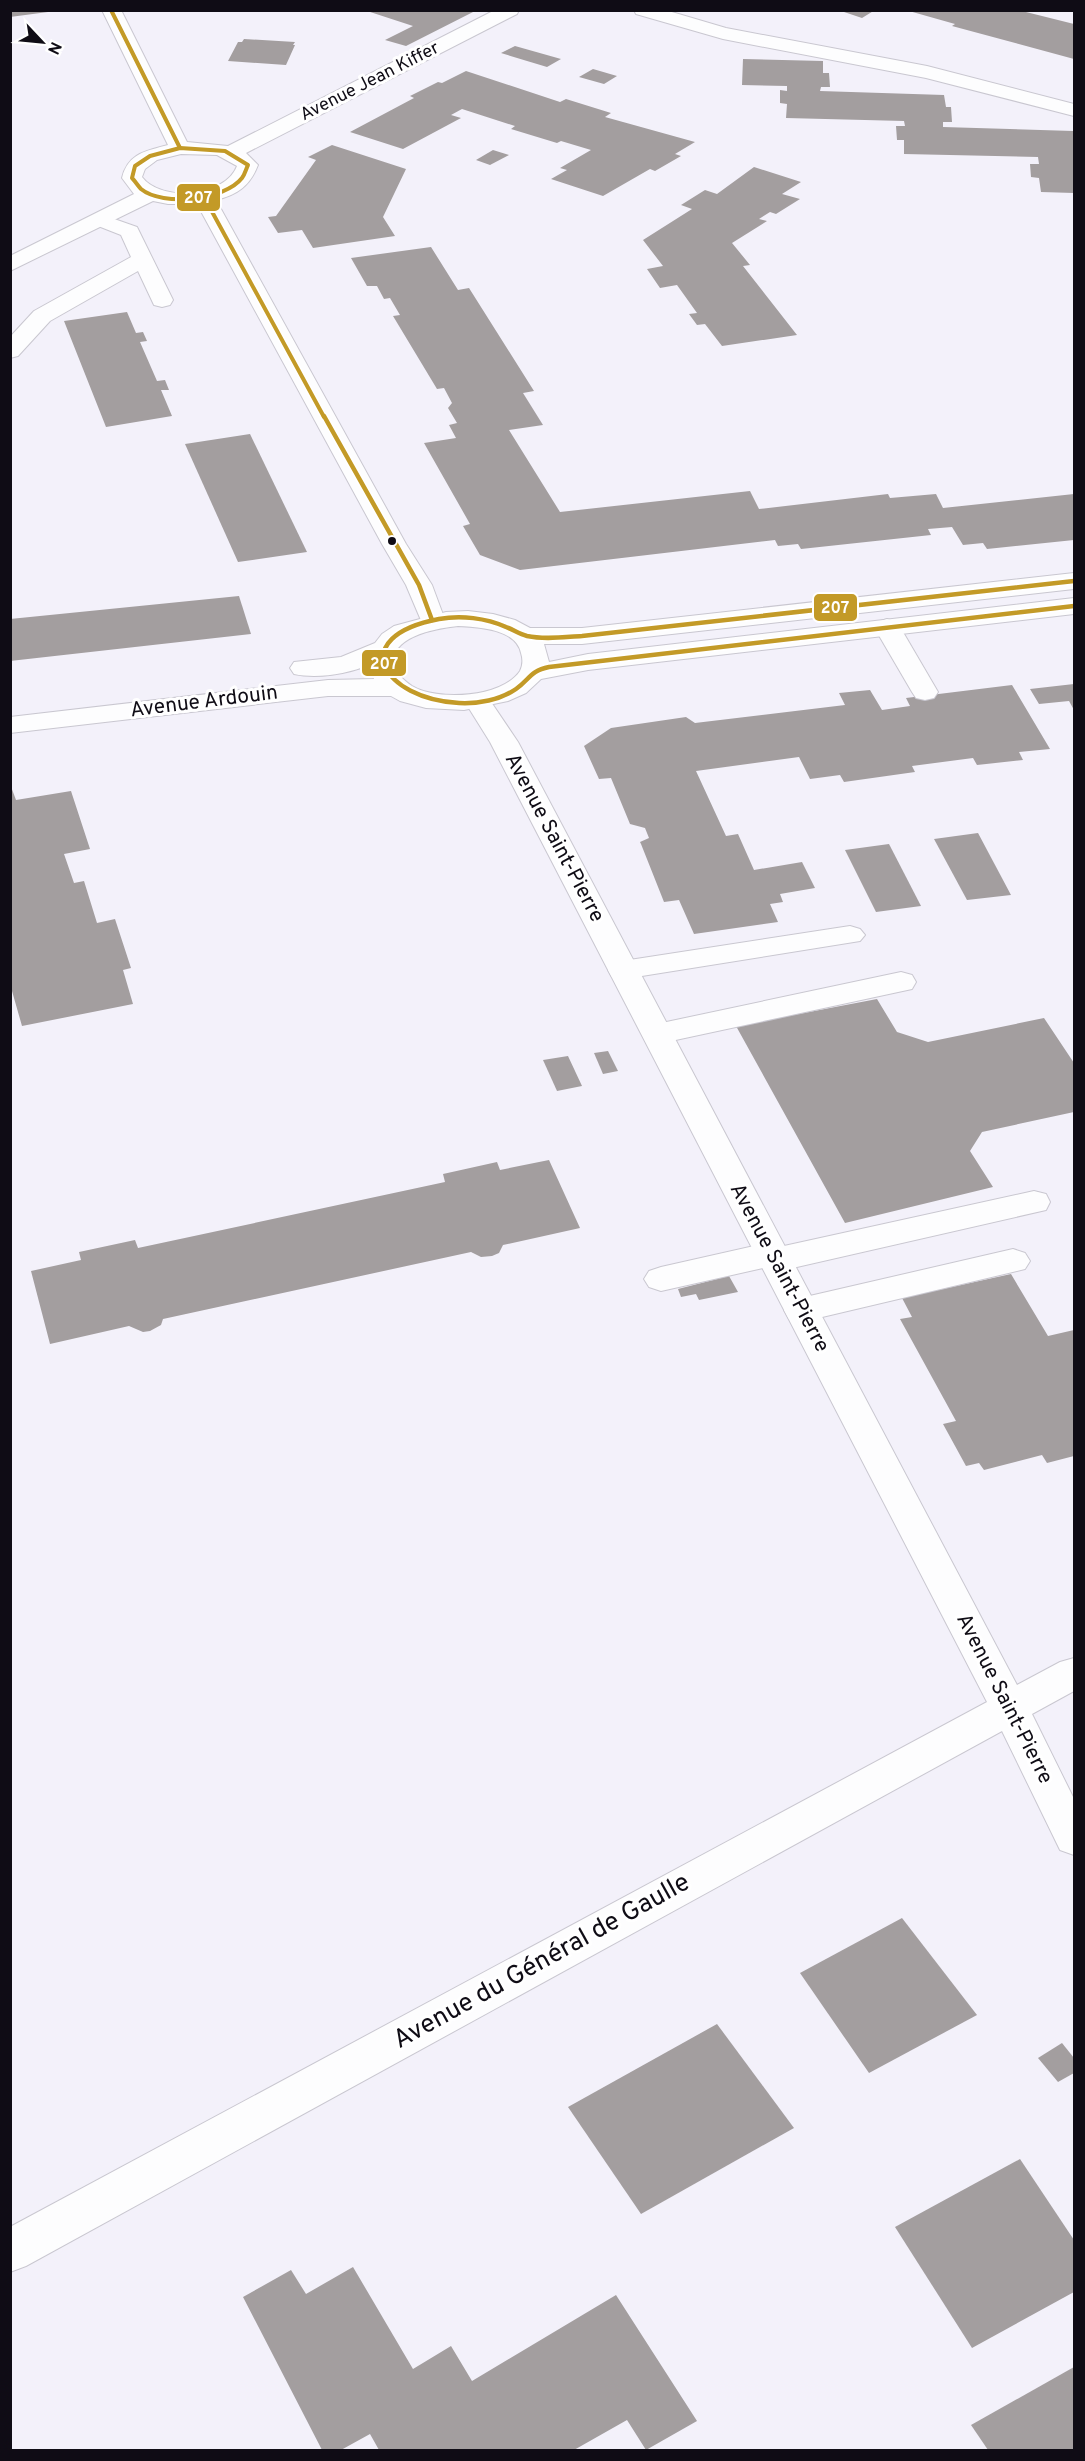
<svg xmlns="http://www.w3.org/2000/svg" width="1085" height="2461" font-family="Overpass,sans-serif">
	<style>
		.building { fill: #a39e9f }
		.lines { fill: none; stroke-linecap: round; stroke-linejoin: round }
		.lane-casing { stroke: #c9c7d0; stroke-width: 2 }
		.street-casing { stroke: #c9c7d0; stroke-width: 2 }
		.secondary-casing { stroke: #c9c7d0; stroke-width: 2 }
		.lane { fill: #fdfdfe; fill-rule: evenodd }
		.street { fill: #fdfdfe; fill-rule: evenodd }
		.secondary { fill: #fdfdfe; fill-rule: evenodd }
		.bus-1-far1-casing { stroke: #fff; stroke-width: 7 }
		.bus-1-casing { stroke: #fff; stroke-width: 8 }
		.bus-1-far1 { stroke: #c39a27; stroke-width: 4 }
		.bus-1 { stroke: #c39a27; stroke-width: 4.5 }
		.bus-dot { fill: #0f0c15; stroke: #fff; stroke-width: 2 }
		.labels { text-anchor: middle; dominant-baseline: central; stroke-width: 6; stroke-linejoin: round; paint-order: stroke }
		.far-street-label { font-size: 18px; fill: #0f0c15; stroke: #fff }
		.street-label { font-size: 21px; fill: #0f0c15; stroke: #fff }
		.near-street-label { font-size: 26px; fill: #0f0c15; stroke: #fff }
		.line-badge { stroke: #fff; stroke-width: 2 }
		.badge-label { font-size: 16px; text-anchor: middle; font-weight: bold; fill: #fff }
	</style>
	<rect width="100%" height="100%" fill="#f3f1fa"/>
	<g class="building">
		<polygon points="10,10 48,10 48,12 10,17"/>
		<polygon points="364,10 477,10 406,46 385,40 413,26"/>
		<polygon points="838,10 875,10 862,18"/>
		<polygon points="1018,10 1074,24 1074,59 952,26 955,24 909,11"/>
		<polygon points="244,39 295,42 293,45 295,45 286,65 228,61 238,42 242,42"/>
		<polygon points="515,46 561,59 547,67 501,53"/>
		<polygon points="743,59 823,61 823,73 829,73 830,87 821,87 820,91 944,95 946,107 951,107 952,122 943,122 943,127 1073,131 1074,193 1041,192 1039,178 1031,177 1030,164 1039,164 1038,157 904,154 904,140 897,140 896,126 905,126 904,121 786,118 787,104 780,103 780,90 787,91 787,86 742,85"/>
		<polygon points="593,69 617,76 604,84 579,77"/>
		<polygon points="466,71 560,102 566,99 611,113 605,117 695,142 675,154 681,156 655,171 650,169 603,196 551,179 567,170 560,168 591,150 561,141 557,143 511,129 515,126 462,109 451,115 461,118 403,149 350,132 414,98 410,96 438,82 442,83"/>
		<polygon points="332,145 406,169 383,217 395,236 313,248 302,230 278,233 268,217 276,216 316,160 308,157"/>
		<polygon points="493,150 509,155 490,165 476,160"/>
		<polygon points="754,167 801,182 782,194 800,199 776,214 770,212 759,219 767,221 732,243 750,265 743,266 797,335 722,346 705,324 697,325 689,314 697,313 677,285 660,288 647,269 663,266 643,240 692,209 681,205 705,190 717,194"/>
		<polygon points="431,247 458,290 469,288 534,391 523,393 543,425 509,430 560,512 750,491 759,509 888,494 890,498 936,494 943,508 1074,494 1074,540 987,549 983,543 963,545 952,527 928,529 931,535 801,549 798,544 778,546 775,540 520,570 480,555 463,526 470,524 424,443 456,438 449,425 457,423 448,408 452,403 444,388 437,389 393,316 400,315 390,298 384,299 377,286 367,286 351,258"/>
		<polygon points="127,312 136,333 143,332 147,341 140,342 157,381 165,380 169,390 161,390 172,416 106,427 64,321"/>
		<polygon points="250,434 307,552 238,562 185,444"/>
		<polygon points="239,596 251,634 10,661 10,619"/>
		<polygon points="1074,684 1074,710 1069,701 1039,704 1030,689"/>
		<polygon points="1012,685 1050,749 1019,752 1023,760 977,765 973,758 912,766 915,772 844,782 840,775 810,779 799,757 696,771 726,836 738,834 754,870 802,862 815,888 780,894 783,902 770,904 778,922 694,934 679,900 664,902 641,844 640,842 649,838 645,828 630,824 611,778 599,779 584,746 611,728 686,717 695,723 845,705 839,693 870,690 882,710 910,706 906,698"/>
		<polygon points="10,784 16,800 71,791 90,849 64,854 74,883 84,881 97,923 115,919 131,968 123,970 133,1004 22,1026 12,991 10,991"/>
		<polygon points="978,833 1011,895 967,900 934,839"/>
		<polygon points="889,844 921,906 876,912 845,850"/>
		<polygon points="877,999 897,1032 928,1042 1044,1018 1074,1063 1074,1112 982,1132 970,1151 993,1187 845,1223 736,1026"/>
		<polygon points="608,1051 618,1071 603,1074 594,1053"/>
		<polygon points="568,1056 582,1086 557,1091 543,1060"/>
		<polygon points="549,1160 580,1228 503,1245 499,1253 492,1256 481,1257 471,1252 163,1319 161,1325 150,1331 143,1332 129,1326 50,1344 31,1271 81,1260 79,1252 135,1240 138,1248 445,1182 443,1174 497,1162 500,1170"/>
		<polygon points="1011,1274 1048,1336 1074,1330 1074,1456 1047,1463 1042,1455 984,1470 979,1463 966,1466 943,1424 956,1421 900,1319 912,1317 902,1298"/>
		<polygon points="729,1276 738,1292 699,1300 696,1294 681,1297 678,1289"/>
		<polygon points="902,1918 977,2015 869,2073 800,1973"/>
		<polygon points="717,2024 794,2128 641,2214 568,2107"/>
		<polygon points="1062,2043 1074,2058 1074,2073 1058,2082 1038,2058"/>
		<polygon points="1020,2159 1074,2240 1074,2292 972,2348 895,2227"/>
		<polygon points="353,2267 413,2369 451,2346 472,2381 616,2295 697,2421 646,2450 627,2420 574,2450 379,2450 370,2434 341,2450 322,2450 243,2297 291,2270 306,2294"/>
		<polygon points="1074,2367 1074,2450 988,2450 971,2425"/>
	</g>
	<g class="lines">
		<g class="lane-casing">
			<g id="lane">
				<polygon points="634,10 665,10 726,28 927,66 1074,104 1074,116 926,78 723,39 636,14"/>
				<polygon points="100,214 137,227 173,300 170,305 162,307 154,305 138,271 50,321 18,356 10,358 10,337 34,311 131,257 121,235 93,224 89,220 93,216"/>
				<polygon points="887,619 896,622 900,627 938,692 934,698 925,700 916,698 912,692 874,627 878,622"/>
				<polygon points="850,926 860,929 865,935 860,941 623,979 612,977 608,970 612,963 623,961"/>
				<polygon points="901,972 912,975 916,982 912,989 657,1044 646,1041 642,1034 646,1027 657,1024"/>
				<polygon points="1034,1191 1046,1194 1050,1202 1046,1210 775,1272 763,1268 661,1291 649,1287 644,1279 649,1271 661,1267 772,1242 784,1246"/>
				<polygon points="1013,1249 1025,1253 1030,1261 1025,1269 801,1322 789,1319 784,1310 789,1301 801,1298"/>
			</g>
		</g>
		<g class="street-casing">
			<g id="street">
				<path d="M102,10h19l66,132 41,4 267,-136h24l-2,4 -271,139 12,12c-8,21 -21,30 -42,35l190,344 26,41 13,35 -4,5 -9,3 -9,-3 -17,-40 -24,-41 -185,-340h-29l-15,-3 -143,70v-15l124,-62 -12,-16c6,-25 24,-27 46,-33zM181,154l36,1 20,11c-12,31 -75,37 -95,11l3,-8 12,-9z"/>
				<polygon points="478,694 487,696 518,742 1017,1685 1060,1662 1074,1658 1074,1691 1032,1714 1074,1799 1074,1855 1060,1850 1002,1731 26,2266 10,2272 10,2227 987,1702 490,742 465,702 469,696"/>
			</g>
		</g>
		<g class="secondary-casing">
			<path id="secondary" d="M1074,573v16l-492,55h-38l5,18 39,-8 486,-56v16l-486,56 -47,9 -15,14 -18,8 -44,9 -38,-2 -26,-7 -9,-5h-63l-318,37v-16l318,-37 46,-1 -5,-14c-22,9 -52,14 -75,9l-4,-6 4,-6 47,-5 34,-14 7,-9 12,-8 52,-14 22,-1 25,3 22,6 15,8h52zM458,626c21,1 58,3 63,27 2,6 2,12 -1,18 -18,27 -83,30 -108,15 -9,-6 -18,-14 -18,-25 -1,-26 46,-33 64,-35z"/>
		</g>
		<use href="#lane" class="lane"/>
		<use href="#street" class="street"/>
		<use href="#secondary" class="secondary"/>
		<g class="bus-1-far1-casing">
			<g id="bus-1-far1">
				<polyline points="111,10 180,148"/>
				<path d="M180,148l45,3 23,14c-2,4 -3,9 -6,13 -17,22 -79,29 -101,11 -3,-3 -6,-8 -9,-11l3,-12 15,-10z"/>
				<polyline points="204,197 324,417"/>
			</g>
		</g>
		<g class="bus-1-casing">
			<g id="bus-1">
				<polyline points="324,416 419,585 432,620"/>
				<path d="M1074,581l-492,55c-18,1 -37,4 -55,0 -8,-2 -13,-6 -21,-9 -20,-9 -45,-12 -67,-8 -94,18 -56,80 20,84 19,1 41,-3 57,-14 14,-10 14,-18 33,-22l525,-61"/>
			</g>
		</g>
		<use href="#bus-1-far1" class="bus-1-far1"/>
		<use href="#bus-1" class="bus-1"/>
	</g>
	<circle class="bus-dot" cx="392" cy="541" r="5"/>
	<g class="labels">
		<g class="far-street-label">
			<text transform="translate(370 82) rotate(-27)">Avenue Jean Kiffer</text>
		</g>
		<g class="street-label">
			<text transform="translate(204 702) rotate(-7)">Avenue Ardouin</text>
			<text transform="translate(554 838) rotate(62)">Avenue Saint-Pierre</text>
			<text transform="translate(779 1268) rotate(62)">Avenue Saint-Pierre</text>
			<text transform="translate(1004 1699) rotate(63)">Avenue Saint-Pierre</text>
		</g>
		<g class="near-street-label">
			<text transform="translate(542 1962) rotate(-29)">Avenue du Général de Gaulle</text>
		</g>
	</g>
	<g class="line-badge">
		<rect x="176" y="183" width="45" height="29" rx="6" fill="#c39a27"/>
		<rect x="813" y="593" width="45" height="29" rx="6" fill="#c39a27"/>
		<rect x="361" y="649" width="46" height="28" rx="6" fill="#c39a27"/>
	</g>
	<g class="badge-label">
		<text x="198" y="203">207</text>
		<text x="835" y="613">207</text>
		<text x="384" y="669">207</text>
	</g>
	<rect width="1085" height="2461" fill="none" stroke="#0f0c15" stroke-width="24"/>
	<g transform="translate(42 42) rotate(116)" stroke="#ffffff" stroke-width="4.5" paint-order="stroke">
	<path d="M0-4.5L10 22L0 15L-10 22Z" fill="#0f0c15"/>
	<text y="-9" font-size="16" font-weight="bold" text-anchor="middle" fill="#0f0c15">N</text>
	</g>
</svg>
